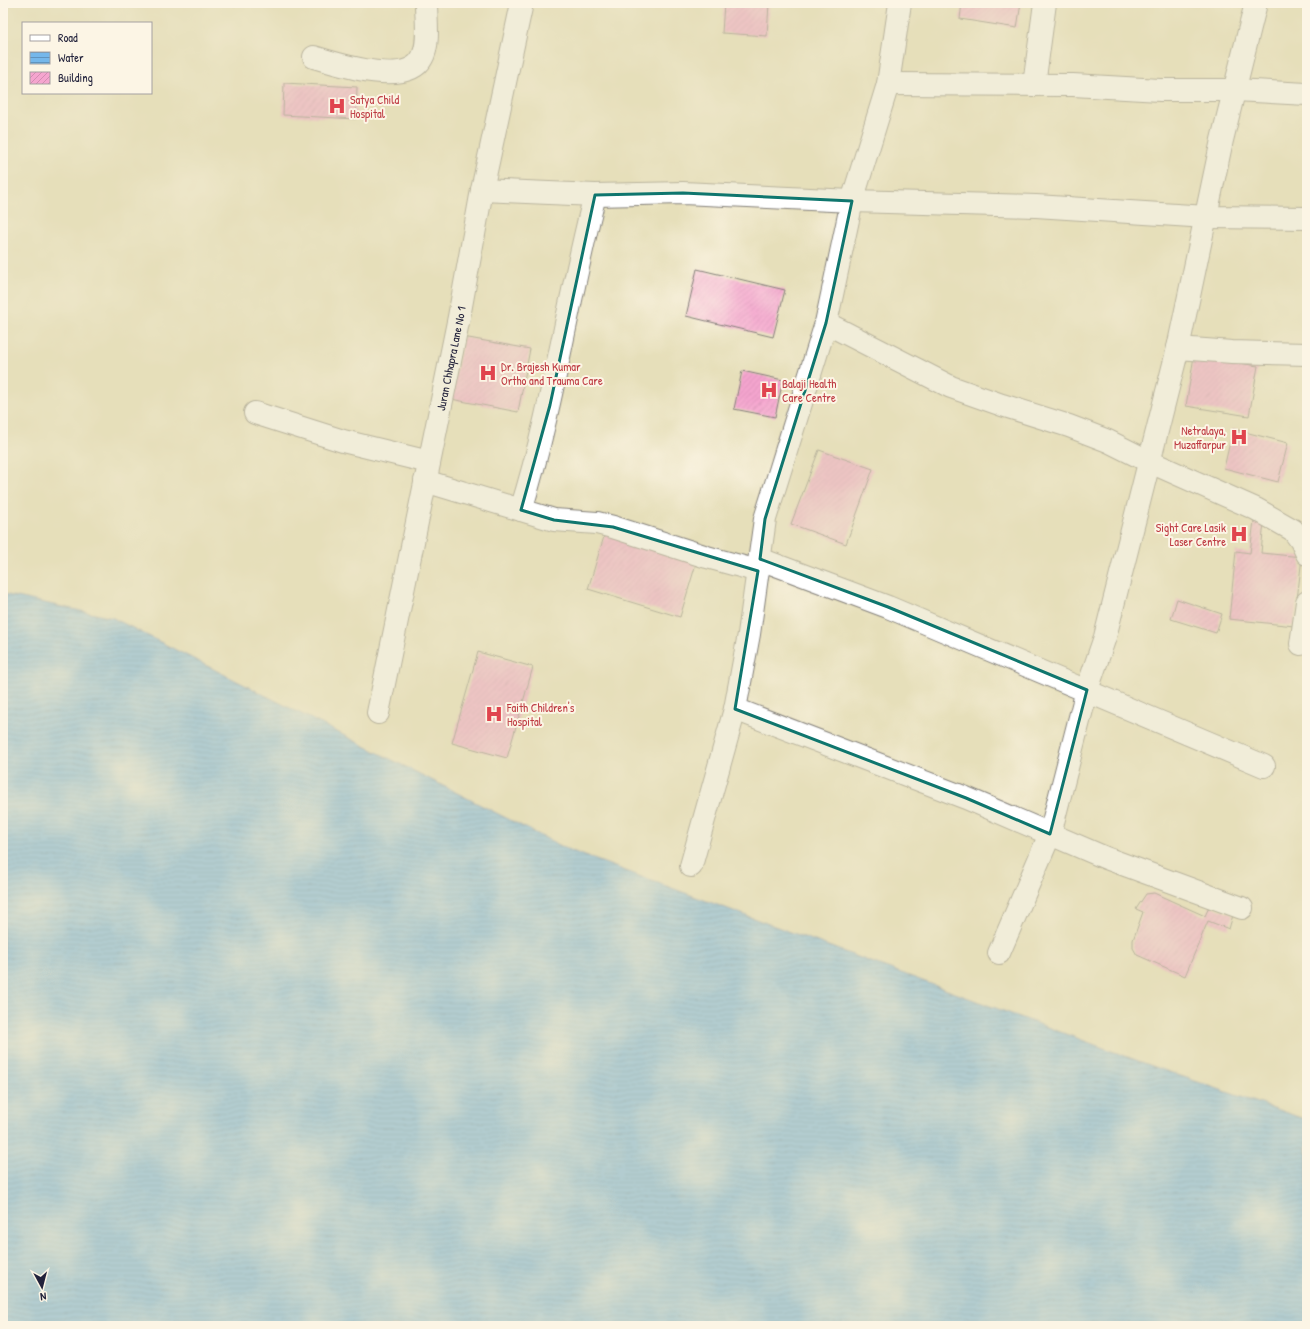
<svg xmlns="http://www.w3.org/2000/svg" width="1310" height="1329" font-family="'Patrick Hand',sans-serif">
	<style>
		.water { fill: url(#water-rules); stroke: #4c6c92 }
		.building { fill: url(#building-hatch) }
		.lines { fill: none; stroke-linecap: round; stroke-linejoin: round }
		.minor-casing { stroke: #84807a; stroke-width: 24 }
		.minor { stroke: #fff; stroke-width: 22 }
		.marked { fill: none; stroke: #0f766e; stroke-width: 3; stroke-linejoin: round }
		.labels { text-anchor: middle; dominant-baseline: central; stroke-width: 4; stroke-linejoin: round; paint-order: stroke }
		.health-label { font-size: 12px; fill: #be3a42; stroke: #fcf5e5; text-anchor: start }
		.street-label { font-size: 12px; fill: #22223b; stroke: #fcf5e5 }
	</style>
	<defs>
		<pattern id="water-rules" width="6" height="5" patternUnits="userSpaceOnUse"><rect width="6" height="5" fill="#75b7ea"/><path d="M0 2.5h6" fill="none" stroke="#6094bf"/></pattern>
		<pattern id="building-hatch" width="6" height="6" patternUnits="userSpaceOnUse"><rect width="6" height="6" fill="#f5a5cf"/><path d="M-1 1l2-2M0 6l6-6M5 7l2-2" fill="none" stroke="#d28eb3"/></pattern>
	</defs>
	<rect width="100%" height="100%" fill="#fcf5e5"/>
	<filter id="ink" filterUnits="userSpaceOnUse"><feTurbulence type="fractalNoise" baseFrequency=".025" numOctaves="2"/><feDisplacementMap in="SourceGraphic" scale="8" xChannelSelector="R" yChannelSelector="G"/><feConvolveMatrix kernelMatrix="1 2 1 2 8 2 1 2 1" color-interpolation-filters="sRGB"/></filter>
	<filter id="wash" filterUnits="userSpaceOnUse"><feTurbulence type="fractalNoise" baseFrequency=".012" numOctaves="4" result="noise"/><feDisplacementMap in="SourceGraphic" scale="16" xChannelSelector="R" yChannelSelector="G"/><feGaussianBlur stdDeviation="0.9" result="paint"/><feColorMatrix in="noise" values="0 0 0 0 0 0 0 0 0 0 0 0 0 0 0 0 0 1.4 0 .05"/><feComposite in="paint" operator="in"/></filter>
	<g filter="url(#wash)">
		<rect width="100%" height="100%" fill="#e6dfba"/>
		<polygon class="water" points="3,594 113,618 569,850 1152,1066 1307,1120 1307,1326 3,1326"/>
		<g id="blocks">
			<g class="building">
				<polygon points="724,3 769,3 767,36 722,33"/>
				<polygon points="962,3 1021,3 1017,28 960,19"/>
				<polygon points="284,83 357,87 356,119 283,115"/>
				<polygon points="697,269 785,290 773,337 686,316"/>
				<polygon points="463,337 530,349 518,412 451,399"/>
				<polygon points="1194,356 1258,366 1249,416 1186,406"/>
				<polygon points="742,371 783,380 775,417 734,409"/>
				<polygon points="1233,429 1288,443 1278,482 1224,468"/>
				<polygon points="819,450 873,469 846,544 791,524"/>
				<polygon points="1254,520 1264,521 1261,553 1302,557 1294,626 1229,619 1236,551 1250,553"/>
				<polygon points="606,530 698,557 680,617 588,589"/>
				<polygon points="1177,599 1222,614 1216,633 1171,619"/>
				<polygon points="478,652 533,667 507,758 452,743"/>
				<polygon points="1154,893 1205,916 1210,905 1233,915 1229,929 1208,921 1185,976 1137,955 1133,948 1133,940 1143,912 1136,909 1146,894"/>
			</g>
		</g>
	</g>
	<g filter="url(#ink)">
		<use href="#blocks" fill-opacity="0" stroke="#84807a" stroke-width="1"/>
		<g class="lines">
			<g class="minor-casing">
				<g id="minor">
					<path d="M314,57c23,7 93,30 108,1 8,-14 4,-39 4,-55"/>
					<polyline points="888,84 1073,85 1160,90 1235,90 1307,94"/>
					<polyline points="1034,85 1045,3"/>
					<polyline points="482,190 595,195 683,193 852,201 1036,206 1207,217 1307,218"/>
					<polyline points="826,323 951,387 1002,405 1069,426 1108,441 1148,461 1256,509 1293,530 1301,541 1307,554"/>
					<polyline points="1178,348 1232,352 1307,354"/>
					<polyline points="255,413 343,441 429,462"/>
					<polyline points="425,481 554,520 597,523 613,527 707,557 758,571"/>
					<path d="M521,510c32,-103 47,-211 74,-315"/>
					<polyline points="760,559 888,607 1264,766"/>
					<polyline points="1301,644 1307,602"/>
					<polyline points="735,709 966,798 1106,858 1242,908"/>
					<path id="s1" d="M378,713l81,-396 23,-127 40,-187"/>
					<polyline points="691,866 735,709 749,634 765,519 826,323 852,201 888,84 900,3"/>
					<polyline points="999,953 1050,834 1087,690 1105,637 1178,348 1222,140 1256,3"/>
				</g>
			</g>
			<use href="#minor" class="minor"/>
		</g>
	</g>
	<path d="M0 0H1310V1329H0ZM683,193l169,8 -26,122 -61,196 -5,40 128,48 199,83 -37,144 -84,-36 -231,-89 23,-138 -145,-44 -59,-7 -33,-10 29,-105 45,-210z" fill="#e6dfba" fill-opacity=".55" fill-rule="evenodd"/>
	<path class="marked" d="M683,193l169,8 -26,122 -61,196 -5,40 128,48 199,83 -37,144 -84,-36 -231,-89 23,-138 -145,-44 -59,-7 -33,-10 29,-105 45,-210z"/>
	<defs>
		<g id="hospital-bare" transform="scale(1.38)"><path d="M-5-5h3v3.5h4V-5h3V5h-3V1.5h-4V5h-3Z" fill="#e0444e" stroke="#fcf5e5" stroke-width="2.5" paint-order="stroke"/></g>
	</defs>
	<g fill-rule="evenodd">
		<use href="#hospital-bare" x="337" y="106"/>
		<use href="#hospital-bare" x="488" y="373"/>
		<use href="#hospital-bare" x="769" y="390"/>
		<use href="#hospital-bare" x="1239" y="437"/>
		<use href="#hospital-bare" x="1239" y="534"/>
		<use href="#hospital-bare" x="494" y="714"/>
	</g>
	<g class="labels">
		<g class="health-label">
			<text x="350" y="99">Satya Child<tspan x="350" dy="14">Hospital</tspan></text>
			<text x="501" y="366">Dr. Brajesh Kumar<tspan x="501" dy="14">Ortho and Trauma Care</tspan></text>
			<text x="782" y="383">Balaji Health<tspan x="782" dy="14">Care Centre</tspan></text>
			<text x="1226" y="430" text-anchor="end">Netralaya,<tspan x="1226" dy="14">Muzaffarpur</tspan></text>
			<text x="1226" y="527" text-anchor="end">Sight Care Lasik<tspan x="1226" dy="14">Laser Centre</tspan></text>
			<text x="507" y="707">Faith Children's<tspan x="507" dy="14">Hospital</tspan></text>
		</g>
		<g class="street-label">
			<text stroke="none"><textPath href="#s1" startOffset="362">Juran Chhapra Lane No 1</textPath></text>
		</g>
	</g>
	<rect width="1310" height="1329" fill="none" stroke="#fcf5e5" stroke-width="16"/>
	<rect x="22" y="22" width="130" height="72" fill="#fcf5e5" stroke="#a5a1a1"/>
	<rect x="30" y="35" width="20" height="6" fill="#ffffff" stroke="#a5a1a1"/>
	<text x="58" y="42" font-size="12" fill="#22223b">Road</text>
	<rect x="30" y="52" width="20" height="12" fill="url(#water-rules)" stroke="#a5a1a1"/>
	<text x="58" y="62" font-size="12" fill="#22223b">Water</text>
	<rect x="30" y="72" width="20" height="12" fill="url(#building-hatch)" stroke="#a5a1a1"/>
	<text x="58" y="82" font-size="12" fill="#22223b">Building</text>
	<g transform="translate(42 1287) rotate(173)" stroke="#fcf5e5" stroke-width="3" paint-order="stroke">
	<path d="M0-3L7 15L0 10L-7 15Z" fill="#22223b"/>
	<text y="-6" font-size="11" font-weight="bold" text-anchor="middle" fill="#22223b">N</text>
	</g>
</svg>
